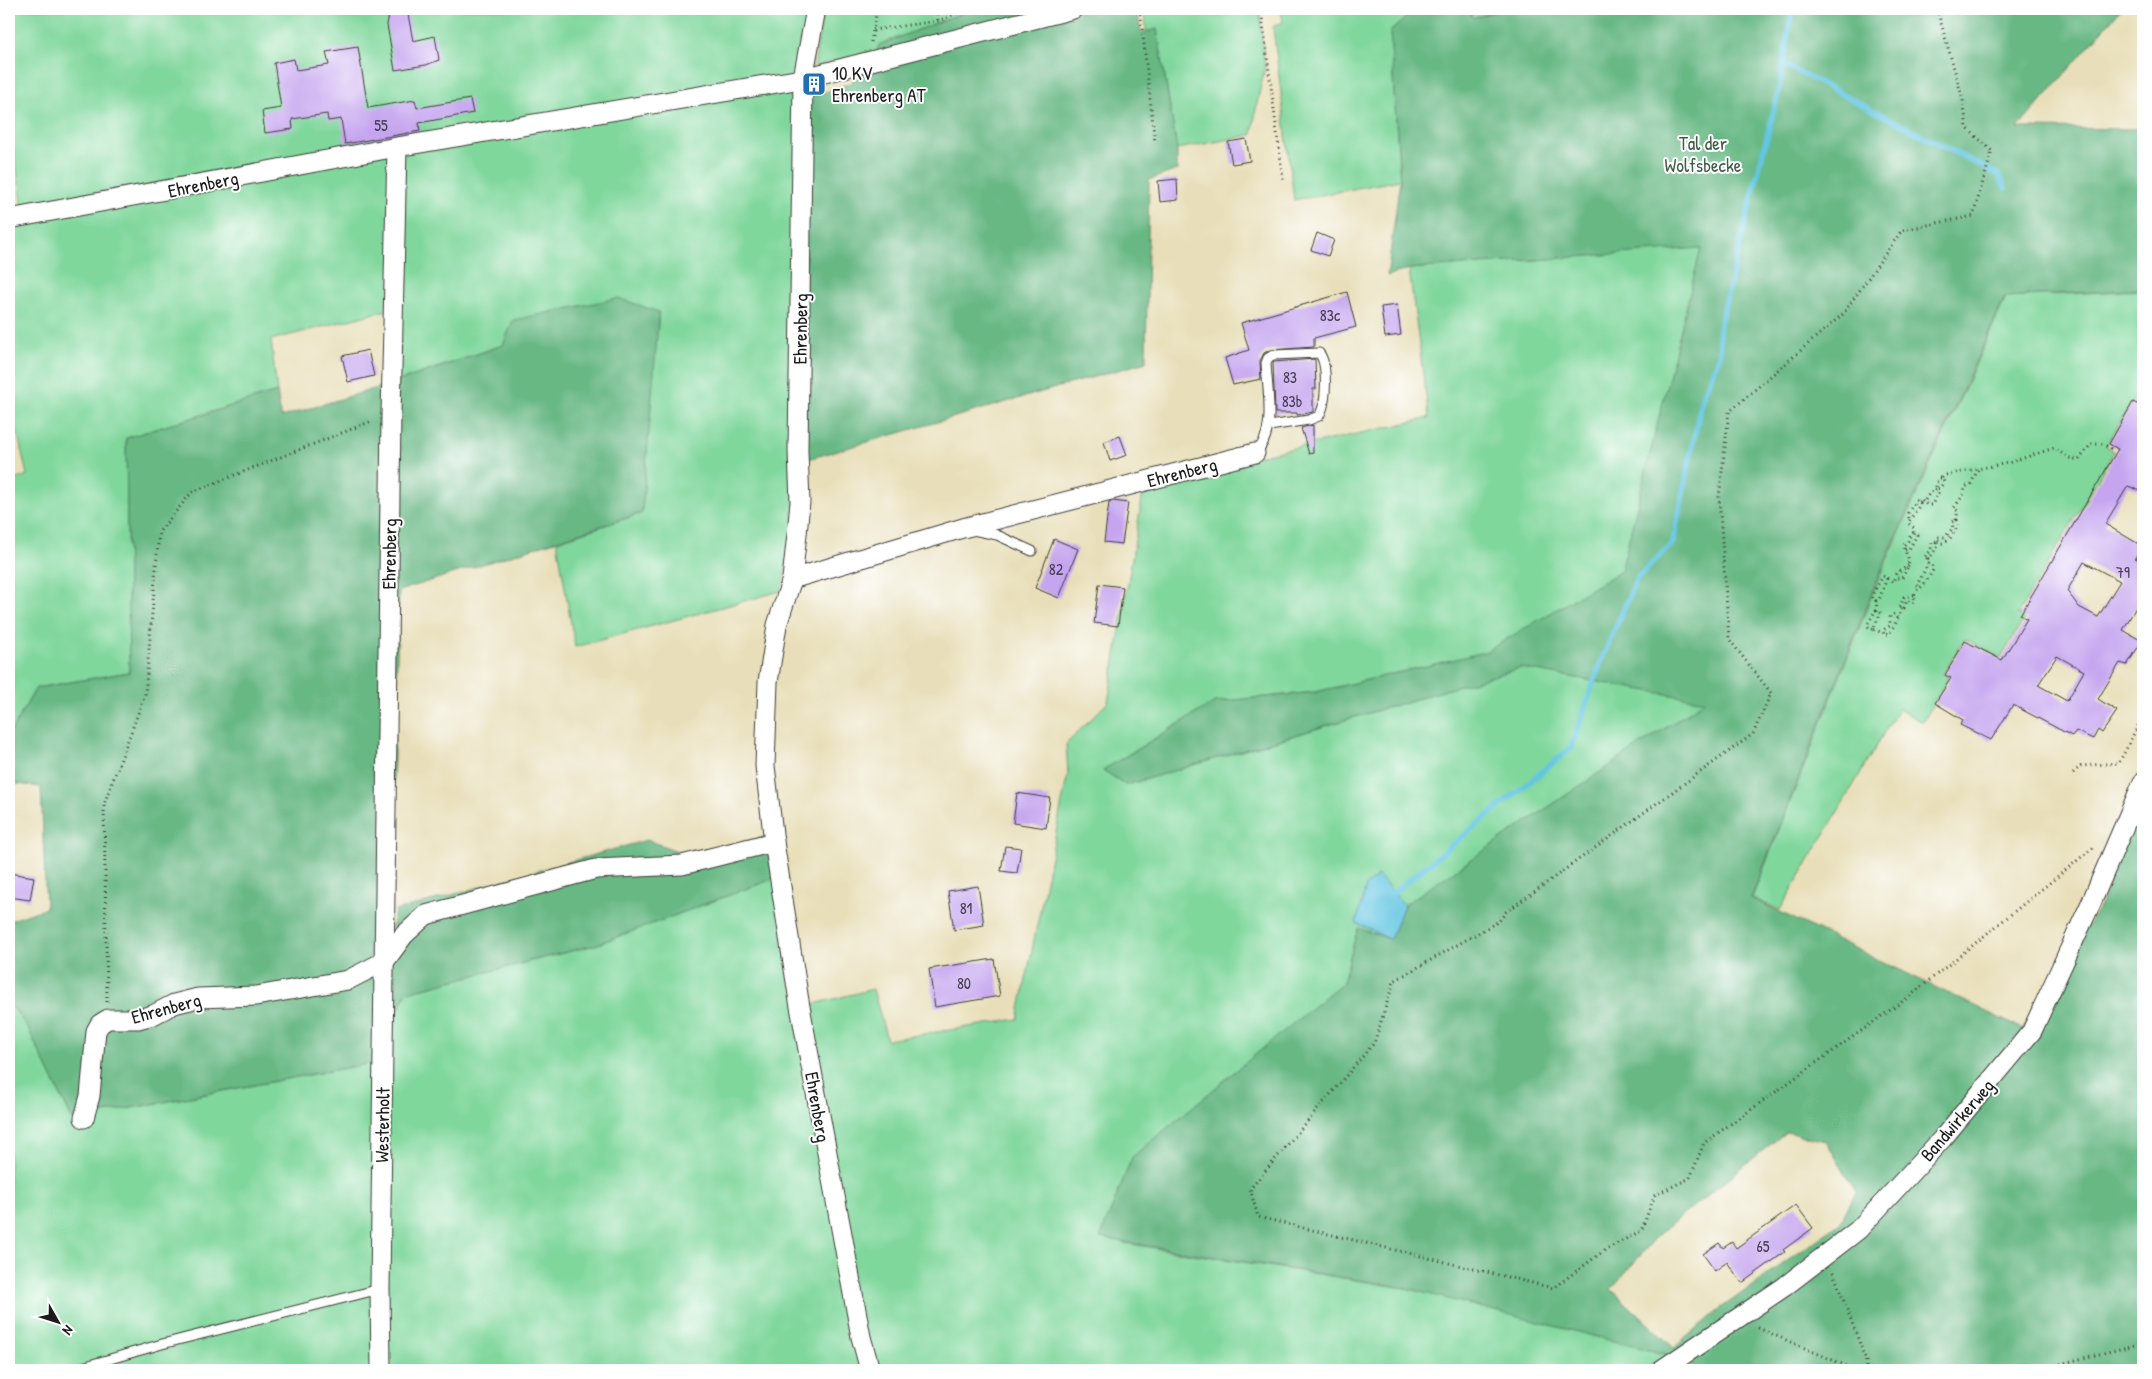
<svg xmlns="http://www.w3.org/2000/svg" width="2152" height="1379" font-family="'Patrick Hand',sans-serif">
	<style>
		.green { fill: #80d79c; stroke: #4e7a5c; fill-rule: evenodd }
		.forest { fill: #68b884; stroke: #426a50; fill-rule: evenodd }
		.water { fill: #64c6e2; stroke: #40717f }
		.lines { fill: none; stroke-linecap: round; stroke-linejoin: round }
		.stream { stroke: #64c6e2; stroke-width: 5.5 }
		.building { fill: #c5a5ef; fill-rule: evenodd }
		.lane-casing { stroke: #3b3934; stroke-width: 11 }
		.street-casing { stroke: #3b3934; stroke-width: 21 }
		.path { stroke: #3b3934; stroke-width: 3; stroke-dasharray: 1 4; stroke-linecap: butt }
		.lane { stroke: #fff; stroke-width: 9 }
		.street { stroke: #fff; stroke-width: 19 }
		.labels { text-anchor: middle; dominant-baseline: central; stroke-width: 4; stroke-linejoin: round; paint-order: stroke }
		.number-label { font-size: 16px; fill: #463e51 }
		.poi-label { font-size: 19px; fill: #1c1c1c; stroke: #fff; text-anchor: start }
		.park-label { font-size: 19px; fill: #3f5d49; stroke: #fff }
		.street-label { font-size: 19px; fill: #1c1c1c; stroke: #fff }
	</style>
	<rect width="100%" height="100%" fill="#fff"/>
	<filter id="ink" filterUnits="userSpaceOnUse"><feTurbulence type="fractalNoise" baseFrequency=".02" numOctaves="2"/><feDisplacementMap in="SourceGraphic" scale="10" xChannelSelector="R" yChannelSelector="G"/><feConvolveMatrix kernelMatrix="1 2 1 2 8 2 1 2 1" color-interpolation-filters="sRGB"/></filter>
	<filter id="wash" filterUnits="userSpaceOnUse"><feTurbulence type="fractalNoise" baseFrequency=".0096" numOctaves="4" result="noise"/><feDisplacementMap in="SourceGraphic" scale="20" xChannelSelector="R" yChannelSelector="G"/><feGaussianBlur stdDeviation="1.12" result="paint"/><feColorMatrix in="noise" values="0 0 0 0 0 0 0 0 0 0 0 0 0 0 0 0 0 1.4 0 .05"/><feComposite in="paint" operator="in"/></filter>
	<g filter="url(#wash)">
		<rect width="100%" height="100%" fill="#e8dfba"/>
		<g class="green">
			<polygon points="9,9 814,9 793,536 781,591 575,647 557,541 642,513 503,345 396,382 399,307 271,340 277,392 126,438 129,672 36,688 9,735 9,482 27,475 9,397 9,223 25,220 9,123"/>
			<polygon points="823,9 972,9 879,45 877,52 861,54 814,67"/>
			<polygon points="1145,9 1257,9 1260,15 1265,68 1257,103 1252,135 1177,149 1157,29 1146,32"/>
			<polygon points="1281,9 1409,9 1410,14 1390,32 1400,180 1294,200 1273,27 1283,22"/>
			<polygon points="1468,9 1503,9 1473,18"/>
			<path d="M1910,9l-145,707 -631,493 -10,34 287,46 261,67 -17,14h-1646v-368l19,26 44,91 300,-56 35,-71 188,-47 191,-71 24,131 63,-16 14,51 131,-21 50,-246 -2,-29 42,-42 37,-221 284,-63 -20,-149 140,-10zM1450,661v5l-20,29 -304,90 -23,-15 112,-68 101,-10z"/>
			<polygon points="2143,290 2143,405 2133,400 2106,446 2114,452 2018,614 2024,619 2001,658 1965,639 1943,674 1948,678 1923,722 1898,709 1780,910 1752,898 1879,578 2006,297"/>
		</g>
		<g class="forest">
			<polygon points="972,9 1137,9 1141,33 1157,29 1177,149 1177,170 1149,180 1146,362 805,460 806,99 853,82 853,70 873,64 879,45"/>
			<path d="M1409,9h59l5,9 30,-9h618l-103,119 125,1v160l-138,8 -127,280 -127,321 271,131 78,-123 43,-109v573h-444l-27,-14 -271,-69 -301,-49 32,-81 211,-175 15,-54 32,11 14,-34 301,-204 -185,-33 -394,117 -23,-15 112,-68 101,-10 169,-40 136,-81 80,-323 -292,21 -22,7 13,-96 -10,-148 20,-18zM1786,1132l40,9 30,51 -17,32 -122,87 -43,37 -63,-59 48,-55z"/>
			<polygon points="618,298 659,312 642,513 399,591 388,951 395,911 647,840 686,854 770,836 786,874 595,945 407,992 372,1063 72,1119 28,1028 9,1002 9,921 46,908 41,787 9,783 9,735 36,688 129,672 126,438 277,392 281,417 397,382 503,345 513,320"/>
		</g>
		<polygon class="water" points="1378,875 1404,905 1390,939 1356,923 1366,886"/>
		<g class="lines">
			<g class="stream">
				<polyline points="1783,64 1999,175 2005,188"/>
				<polyline points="1388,897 1571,748 1601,661 1637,578 1673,543 1702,398 1720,355 1719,328 1780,85 1792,9"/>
			</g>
		</g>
		<g id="blocks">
			<g class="building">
				<polygon points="390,9 407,9 413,41 435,36 439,60 426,65 395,70 387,25"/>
				<polygon points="358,47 368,108 415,100 417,108 470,99 473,113 419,123 420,131 345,144 341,119 328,121 327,114 292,119 293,129 265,133 262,111 281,108 274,63 294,59 296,70 329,65 326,52"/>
				<polygon points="1246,139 1250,161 1232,164 1228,142"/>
				<polygon points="1177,179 1178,200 1160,202 1158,181"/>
				<polygon points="1317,233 1334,240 1328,256 1311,250"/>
				<polygon points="1347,292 1356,327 1314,338 1314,347 1270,350 1264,353 1260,361 1261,379 1233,385 1225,358 1249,350 1241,323"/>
				<polygon points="1397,305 1401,335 1385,337 1381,307"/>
				<polygon points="368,350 374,376 348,382 342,356"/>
				<polygon points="1315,359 1316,389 1313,389 1313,412 1297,415 1297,413 1275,413 1273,362"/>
				<path d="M2133,402l10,5v85l-15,-6 -23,38 37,22 -7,12 8,4v33l-20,35 19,11 -15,24 -7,-2 -22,36 19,12 -15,22 -4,-3 -5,9 -17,-8 -4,5 -59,-31 -22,35 -31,-15 3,-5 -28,-17 16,-25 -6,-3 20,-34 37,19 25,-41 -7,-4 98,-166 -9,-5zM2084,562l36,19 -22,36 -19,-10 -12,-16zM2057,656l27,15 -17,30 -29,-16z"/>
				<polygon points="1313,425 1313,453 1309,454 1301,428"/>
				<polygon points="1120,436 1127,455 1110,461 1104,442"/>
				<polygon points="1113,501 1128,503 1122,544 1104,542 1109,502"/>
				<polygon points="1054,539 1078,549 1059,598 1035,588"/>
				<polygon points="1099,584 1123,587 1118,626 1094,623"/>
				<polygon points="1017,793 1050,798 1046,828 1013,823"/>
				<polygon points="1005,846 1021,848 1017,873 1001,871"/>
				<polygon points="9,873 34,877 30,900 9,897"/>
				<polygon points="978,886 984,925 954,930 948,891"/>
				<polygon points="994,959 1000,996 935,1007 929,969"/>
				<polygon points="1796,1205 1813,1228 1783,1250 1785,1252 1742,1283 1727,1262 1715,1271 1703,1254 1719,1243 1723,1248 1732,1242 1736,1248"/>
			</g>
		</g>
	</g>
	<g filter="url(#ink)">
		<use href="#blocks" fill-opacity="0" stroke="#3b3934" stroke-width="1"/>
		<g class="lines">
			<g class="lane-casing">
				<g id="lane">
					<path d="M1255,453c22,-19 12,-63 11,-90l2,-5 5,-3 46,-2c9,10 8,51 0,63l-10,4 -40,6"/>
					<polyline points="973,530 997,535 1032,551"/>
					<polyline points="72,1370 162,1344 380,1289"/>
				</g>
			</g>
			<g class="street-casing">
				<g id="street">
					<polyline points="816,9 803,78 798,451 800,502 797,534 792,579 777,625 768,682 765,766 774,842 799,1001 861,1337 870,1370"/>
					<polyline points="9,219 397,147 801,79 1073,9"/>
					<polyline points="792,579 963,528 1255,453"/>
					<polyline points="84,1118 90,1096 96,1031 100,1024 108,1019 138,1019 153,1015 174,1004 198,998 256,996 348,980 385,961 404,935 426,915 596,869 682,865 774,842"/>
					<polyline points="381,1370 380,1289 391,414 397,147"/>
					<polyline points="1661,1370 1784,1287 1858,1230 1942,1139 2032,1031 2091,903 2143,782"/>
				</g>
			</g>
			<g class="path">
				<polyline points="937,9 938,21"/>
				<polyline points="1140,9 1155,143"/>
				<polyline points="1261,9 1283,179"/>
				<polyline points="1937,9 1963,100 1967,128 1992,151 1973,216 1902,230 1843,314 1729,412 1719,497 1729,639 1771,693 1753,734 1506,912 1499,921 1394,981 1374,1043 1250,1189 1258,1217 1553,1288 1608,1248 1641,1231 1655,1195 1690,1178 1704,1143 1910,996 2094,847"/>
				<polyline points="873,30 938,21 967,9"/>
				<polyline points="871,42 877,9"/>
				<polygon points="1940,478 1942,478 1944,482 1940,488 1936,489 1936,483"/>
				<polyline points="1942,478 1946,475 2008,463 2054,448 2069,458 2079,460 2091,444 2102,444 2114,450"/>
				<polyline points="1919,502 1921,499 1927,505 1932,505 1938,493 1936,489 1930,492 1924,502"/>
				<polyline points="1909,518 1908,513 1916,500 1920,503 1919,506 1908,523 1914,528 1914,532"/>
				<polyline points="1956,520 1958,511 1954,508 1964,494 1965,487 1971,484 1978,469"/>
				<path d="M1957,520l2,4c-4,6 -9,19 -18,19l-4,-4 1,-2h7l8,-9 -1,-6z"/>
				<polyline points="1937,542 1938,546 1929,559 1925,557 1931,550 1932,542 1934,541 1938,542"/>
				<path d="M1905,550l4,-1 8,-14 -3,-3 -5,5 -1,4 -5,5c2,6 7,12 5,19"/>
				<polyline points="1927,558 1928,564 1917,585 1920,588 1926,582 1933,570 1932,565 1928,564"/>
				<polyline points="1887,578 1893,582 1896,574 1909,565 1902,578 1896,578"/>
				<polyline points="1914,595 1904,597 1900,607 1904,608 1907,600 1912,603 1915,601 1914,595 1919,587"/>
				<polyline points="1876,601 1872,598 1872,595 1883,576 1887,578 1879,600 1876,601 1877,611"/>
				<polyline points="1897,618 1894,614 1890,616 1890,626 1883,630 1884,635 1889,634 1894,627 1902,608"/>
				<polyline points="1873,629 1869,628 1867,625 1876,610 1881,613 1873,629 1883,633"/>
				<polyline points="2073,773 2081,766 2119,763 2143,716"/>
				<polyline points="107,1002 104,804 145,695 159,532 192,492 372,421"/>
				<polyline points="1833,1272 1866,1360 1866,1370"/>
				<polyline points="1758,1328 1856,1370"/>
				<polyline points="2036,1370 2143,1343"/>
			</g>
			<use href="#lane" class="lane"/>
			<use href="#street" class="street"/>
		</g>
	</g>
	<defs>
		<g id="building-square" transform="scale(1.25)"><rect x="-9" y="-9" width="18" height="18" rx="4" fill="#1f6fb2" stroke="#fff"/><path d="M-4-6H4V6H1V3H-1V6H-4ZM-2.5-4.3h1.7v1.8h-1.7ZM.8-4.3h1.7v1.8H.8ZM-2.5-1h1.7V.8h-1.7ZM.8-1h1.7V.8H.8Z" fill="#fff"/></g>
	</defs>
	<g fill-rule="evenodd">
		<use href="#building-square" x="814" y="84"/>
	</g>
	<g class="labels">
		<g class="number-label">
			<text x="381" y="125">55</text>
			<text x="1330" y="315">83c</text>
			<text x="1290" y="377">83</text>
			<text x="1292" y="401">83b</text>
			<text x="1056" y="569">82</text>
			<text x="2123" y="572">79</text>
			<text x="966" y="908">81</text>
			<text x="964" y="983">80</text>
			<text x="1763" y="1246">65</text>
		</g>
		<g class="poi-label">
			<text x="832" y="73">10 KV<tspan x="832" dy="22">Ehrenberg AT</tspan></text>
		</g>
		<g class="park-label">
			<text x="1703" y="143">Tal der<tspan x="1703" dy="22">Wolfsbecke</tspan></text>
		</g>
		<g class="street-label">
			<text transform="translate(203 184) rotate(-11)">Ehrenberg</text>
			<text transform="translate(800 329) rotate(-89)">Ehrenberg</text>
			<text transform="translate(1182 472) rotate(-14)">Ehrenberg</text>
			<text transform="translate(389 554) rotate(-89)">Ehrenberg</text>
			<text transform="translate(166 1008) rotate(-15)">Ehrenberg</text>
			<text transform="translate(818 1107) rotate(80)">Ehrenberg</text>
			<text transform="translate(1957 1120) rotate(-49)">Bandwirkerweg</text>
			<text transform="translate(382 1125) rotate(-89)">Westerholt</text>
		</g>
	</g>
	<rect width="2152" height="1379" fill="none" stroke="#fff" stroke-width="30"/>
	<g transform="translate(58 1322) rotate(129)" stroke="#ffffff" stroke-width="4" paint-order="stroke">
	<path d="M0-4L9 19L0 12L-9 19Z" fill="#1c1c1c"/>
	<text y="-8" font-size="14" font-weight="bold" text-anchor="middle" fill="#1c1c1c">N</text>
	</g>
</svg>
